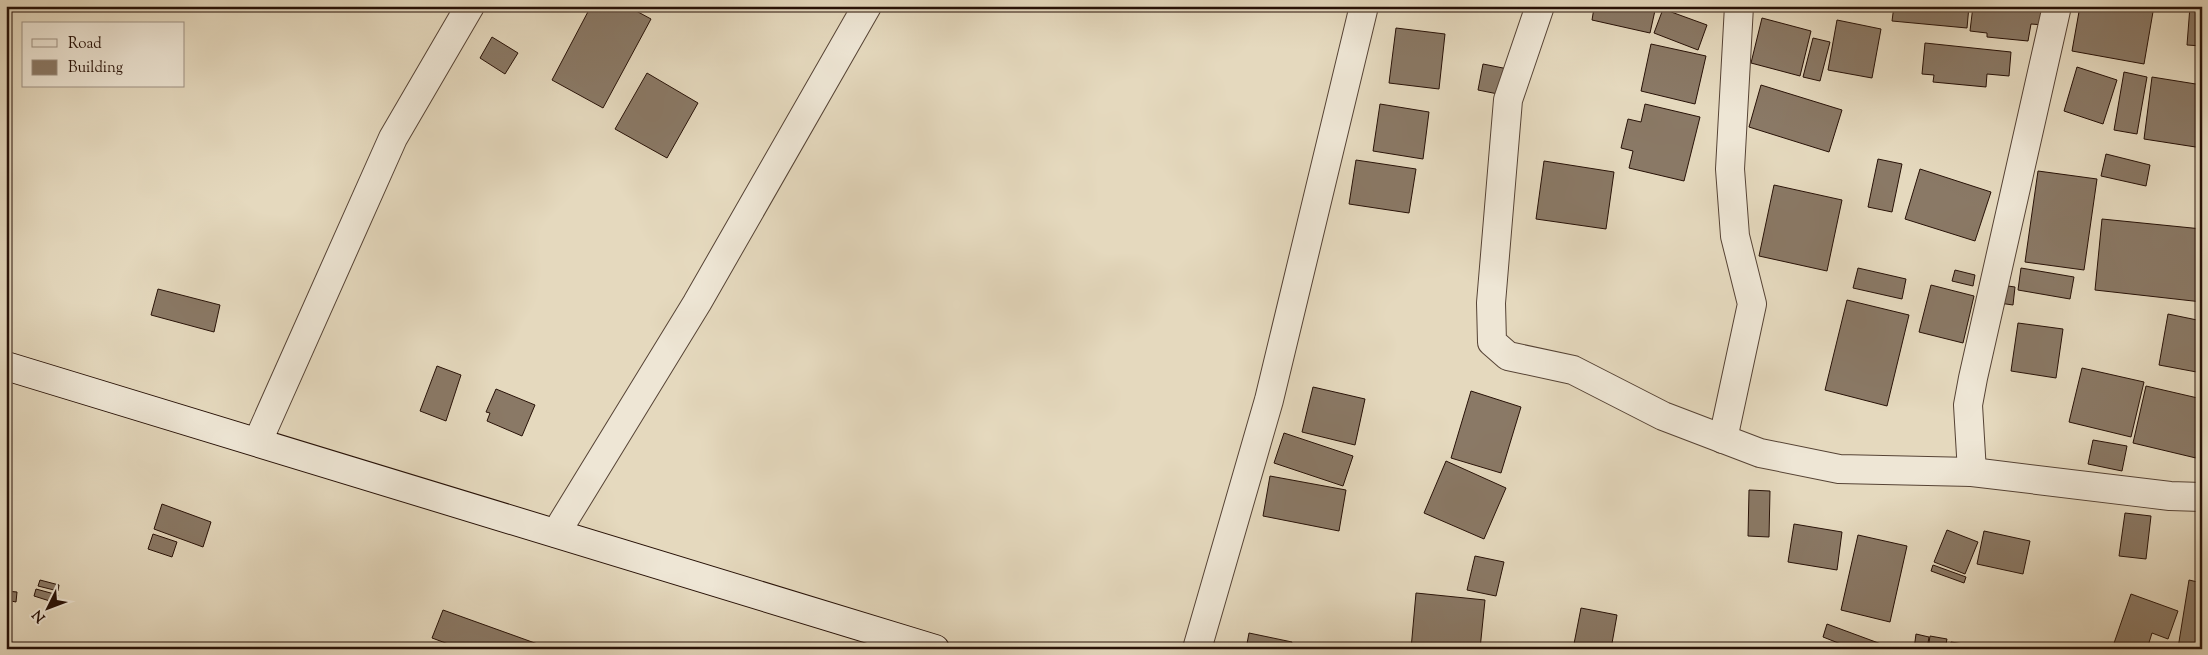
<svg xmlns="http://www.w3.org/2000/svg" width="2208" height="655" font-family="'Sorts Mill Goudy',serif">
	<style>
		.building { fill: #8a7966; stroke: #271107 }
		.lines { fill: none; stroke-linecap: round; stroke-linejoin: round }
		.street-casing { stroke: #564335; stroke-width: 30 }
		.secondary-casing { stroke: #271107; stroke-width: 30 }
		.street { stroke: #eee6d5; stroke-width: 28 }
		.secondary { stroke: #eee6d5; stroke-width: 28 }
	</style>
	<rect width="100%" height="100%" fill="#e5d9be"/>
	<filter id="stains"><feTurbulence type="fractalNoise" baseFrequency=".004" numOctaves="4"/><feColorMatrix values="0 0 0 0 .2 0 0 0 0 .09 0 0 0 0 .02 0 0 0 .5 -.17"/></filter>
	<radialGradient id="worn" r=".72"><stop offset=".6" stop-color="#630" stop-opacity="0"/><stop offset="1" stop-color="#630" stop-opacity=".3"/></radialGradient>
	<g class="building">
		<polygon points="591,6 627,6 651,19 603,108 552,80"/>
		<polygon points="1588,6 1656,6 1650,33 1592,20 1594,8"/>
		<polygon points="1894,6 1969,6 1967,28 1892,21"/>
		<polygon points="1973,6 2047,6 2044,25 2031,24 2028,41 1987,37 1987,33 1970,31"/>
		<polygon points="2080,6 2154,6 2144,64 2072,51"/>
		<polygon points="2190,6 2202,6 2202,46 2187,45"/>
		<polygon points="1663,9 1707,25 1698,50 1654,33"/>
		<polygon points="1762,18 1811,31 1800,76 1751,63"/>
		<polygon points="1837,20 1881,29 1872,78 1828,70"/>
		<polygon points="1396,28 1445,34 1439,89 1389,83"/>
		<polygon points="492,37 518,53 505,74 480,58"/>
		<polygon points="1813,38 1830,42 1820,81 1803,77"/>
		<polygon points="1925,43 2011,52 2009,76 1987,74 1986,87 1933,82 1934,75 1922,74"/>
		<polygon points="1651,44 1706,56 1695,104 1641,91"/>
		<polygon points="1483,64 1508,69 1503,95 1478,90"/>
		<polygon points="2077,67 2117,80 2103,124 2064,111"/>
		<polygon points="2124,72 2147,77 2137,134 2114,130"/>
		<polygon points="647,73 698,103 667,158 615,129"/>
		<polygon points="2152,77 2202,85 2202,148 2144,139"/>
		<polygon points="1761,85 1842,110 1829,152 1749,127"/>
		<polygon points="1380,104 1429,112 1423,159 1373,151"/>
		<polygon points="1645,104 1700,117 1684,181 1629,168 1633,151 1621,148 1628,119 1641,122"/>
		<polygon points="2106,154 2150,165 2146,186 2101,176"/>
		<polygon points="1878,159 1902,164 1892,212 1868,207"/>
		<polygon points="1356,160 1416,169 1409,213 1349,204"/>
		<polygon points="1544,161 1614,172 1606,229 1536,219"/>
		<polygon points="1920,169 1991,192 1975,241 1905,219"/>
		<polygon points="2038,171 2097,179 2084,270 2025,262"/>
		<polygon points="1774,185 1842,200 1827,271 1759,256"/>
		<polygon points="2102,219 2202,229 2202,302 2095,290"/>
		<polygon points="1858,268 1906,279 1902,299 1853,288"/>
		<polygon points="2021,268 2074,277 2070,299 2018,290"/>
		<polygon points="1955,270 1975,275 1973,286 1952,281"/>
		<polygon points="1931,285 1974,296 1963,343 1919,332"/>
		<polygon points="2001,285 2015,287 2013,305 1999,303"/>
		<polygon points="158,289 220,305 214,332 151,315"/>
		<polygon points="1847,300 1909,315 1887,406 1825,390"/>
		<polygon points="2168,314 2202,321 2202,373 2159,365"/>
		<polygon points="2018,323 2063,329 2056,378 2011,371"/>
		<polygon points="437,366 461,375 446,421 420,411"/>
		<polygon points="2082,368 2144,382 2131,437 2069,422"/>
		<polygon points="2146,386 2202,399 2202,431 2196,458 2133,443"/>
		<polygon points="1313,387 1365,399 1355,445 1302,432"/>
		<polygon points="496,389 535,405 522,436 487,421 490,413 486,412"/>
		<polygon points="1471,391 1521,407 1501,473 1451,458"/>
		<polygon points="1284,433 1353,456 1343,486 1274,463"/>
		<polygon points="2093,440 2127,446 2122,471 2088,464"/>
		<polygon points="1446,461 1506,488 1484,539 1424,513"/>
		<polygon points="1270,476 1346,490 1339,531 1263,516"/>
		<polygon points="1749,490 1770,491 1769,537 1748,536"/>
		<polygon points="162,504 211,522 203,547 154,529"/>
		<polygon points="2125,513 2151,516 2146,559 2119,556"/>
		<polygon points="1794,524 1842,532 1837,570 1788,562"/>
		<polygon points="1947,530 1978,542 1965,574 1934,562"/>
		<polygon points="1984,531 2030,541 2023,574 1977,564"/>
		<polygon points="153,534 177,542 172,557 148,549"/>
		<polygon points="1858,535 1907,546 1890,622 1841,610"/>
		<polygon points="1475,556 1504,562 1496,596 1467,590"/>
		<polygon points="1933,565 1966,577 1964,583 1931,571"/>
		<polygon points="40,580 59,585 58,591 38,586"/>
		<polygon points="2189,580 2202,583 2202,649 2178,648"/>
		<polygon points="36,589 58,595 56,603 34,596"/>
		<polygon points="6,591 17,592 16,602 6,600"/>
		<polygon points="1416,593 1485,600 1480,649 1411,649"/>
		<polygon points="2131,594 2178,611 2168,639 2152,633 2147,649 2112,649"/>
		<polygon points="1581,608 1617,615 1611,649 1573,649"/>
		<polygon points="443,610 546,647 545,649 462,649 432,638"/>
		<polygon points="1827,624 1892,648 1892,649 1845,649 1846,646 1823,637"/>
		<polygon points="1249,633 1292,642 1290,649 1246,649"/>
		<polygon points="1916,634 1929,637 1927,649 1914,649"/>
		<polygon points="1930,636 1947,639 1945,649 1928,649"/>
		<polygon points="1951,642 1964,644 1963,649 1950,649"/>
	</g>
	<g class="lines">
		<g class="street-casing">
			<g id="street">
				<polyline points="1540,6 1508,100 1491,303 1492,342 1508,356 1573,370 1663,416 1760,453 1839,469 1972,472 2170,496 2202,497"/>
				<polyline points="1723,439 1752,304 1735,236 1730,169 1739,6"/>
				<polyline points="258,441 393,138 470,6"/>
				<polyline points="1972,472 1968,405 1973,378 2057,6"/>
				<polyline points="556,533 697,303 867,6"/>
				<polyline points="1197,649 1269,400 1364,6"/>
			</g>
		</g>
		<g class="secondary-casing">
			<polyline id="secondary" points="6,366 935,649"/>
		</g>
		<use href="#street" class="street"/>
		<use href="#secondary" class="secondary"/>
	</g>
	<rect width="2208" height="655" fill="none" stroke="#e5d9be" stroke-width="25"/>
	<rect x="8" y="8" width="2193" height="640" fill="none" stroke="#271107" stroke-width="2.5"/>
	<rect x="12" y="12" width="2183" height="630" fill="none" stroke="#271107"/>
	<rect x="22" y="22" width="162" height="65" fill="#eee6d5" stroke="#9e9183"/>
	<rect x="32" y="39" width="25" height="8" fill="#eee6d5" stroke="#9e9183"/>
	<text x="68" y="48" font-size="15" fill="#271107">Road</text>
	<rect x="32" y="60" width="25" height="15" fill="#8a7966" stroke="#9e9183"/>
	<text x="68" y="72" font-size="15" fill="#271107">Building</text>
	<g transform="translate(48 608) rotate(228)" stroke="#eee6d5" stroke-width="4" paint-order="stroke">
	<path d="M0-4L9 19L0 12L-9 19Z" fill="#271107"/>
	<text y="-8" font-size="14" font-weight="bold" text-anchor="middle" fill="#271107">N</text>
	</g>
	<rect width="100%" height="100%" filter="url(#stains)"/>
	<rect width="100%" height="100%" fill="url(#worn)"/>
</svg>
